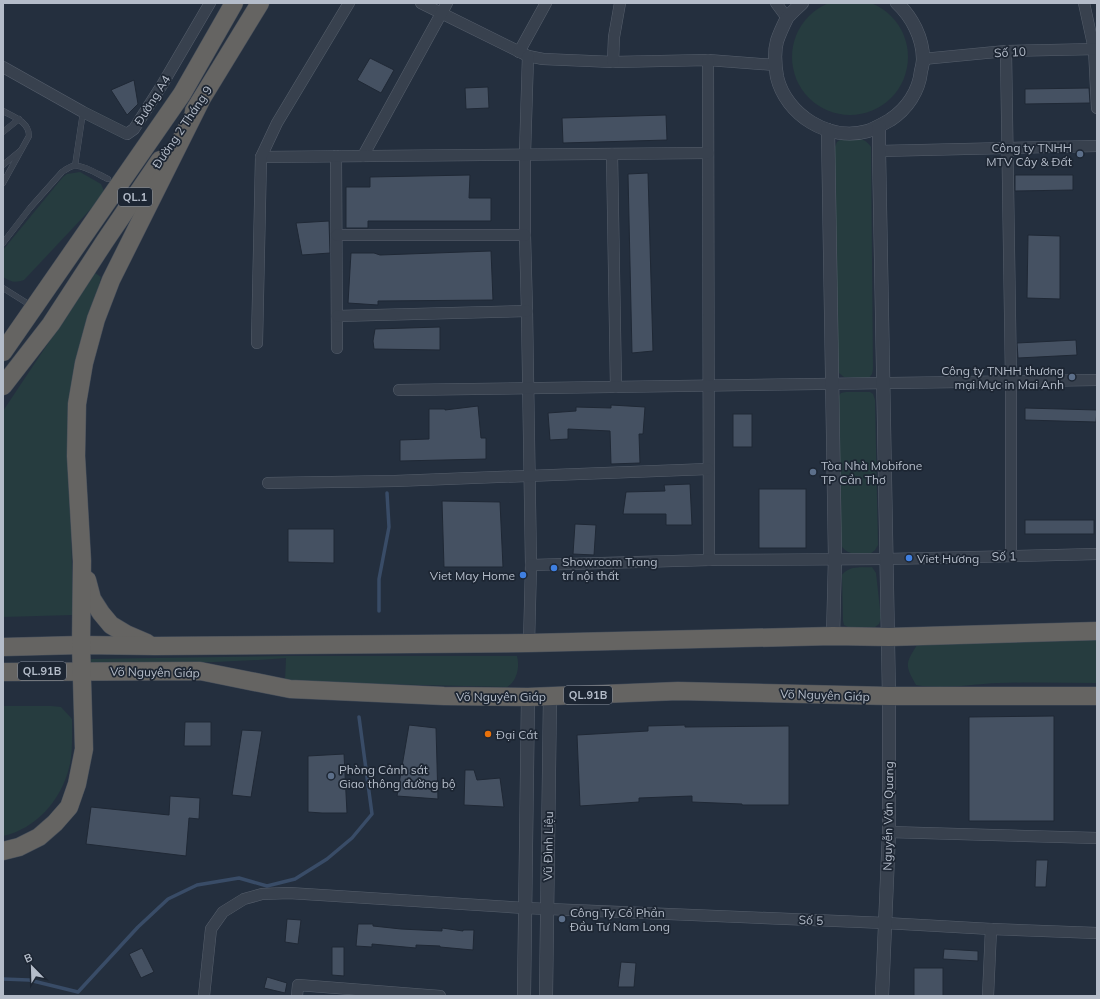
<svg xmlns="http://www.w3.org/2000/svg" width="1100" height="999" font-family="Mulish,sans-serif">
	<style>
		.green { fill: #263c3f }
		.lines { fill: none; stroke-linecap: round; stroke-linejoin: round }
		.stream { stroke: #394c67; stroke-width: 3.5 }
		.building { fill: #455162; stroke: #1f2835 }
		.service-casing { stroke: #565f6c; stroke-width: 6 }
		.minor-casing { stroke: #565f6c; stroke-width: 12 }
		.tertiary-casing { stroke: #565f6c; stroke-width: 14 }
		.trunk-casing { stroke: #434c59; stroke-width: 19 }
		.service { stroke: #38414e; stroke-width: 5.5 }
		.minor { stroke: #38414e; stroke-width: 11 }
		.tertiary { stroke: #38414e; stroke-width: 13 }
		.trunk { stroke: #656462; stroke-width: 18 }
		.service-dot { fill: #5c6f8a; stroke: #1d2633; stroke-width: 1.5 }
		.shop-dot { fill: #3f7fe0; stroke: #1d2633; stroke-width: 1.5 }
		.food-dot { fill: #e8710a; stroke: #1d2633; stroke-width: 1.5 }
		.labels { text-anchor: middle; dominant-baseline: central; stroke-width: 3.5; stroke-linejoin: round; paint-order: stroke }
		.shield { fill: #1d2633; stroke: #878f9c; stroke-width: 1 }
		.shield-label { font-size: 11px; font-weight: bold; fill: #b4bcc9 }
		.street-label { font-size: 12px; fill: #b4bcc9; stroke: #1d2633 }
		.poi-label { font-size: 12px; fill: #b4bcc9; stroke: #1d2633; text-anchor: start }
	</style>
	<rect width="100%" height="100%" fill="#242f3e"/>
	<g class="green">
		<circle cx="850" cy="57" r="58"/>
		<path d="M843,138c12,1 21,-2 28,9l2,222 -1,5 -3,4 -25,-1 -5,-4 -2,-6 -3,-218 3,-7z"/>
		<path d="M80,172l21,12 3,7 -2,6 -78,83c-9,3 -13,2 -21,-3v-27l60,-73 4,-3z"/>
		<polygon points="95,273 101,277 81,362 70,477 73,615 3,617 3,411"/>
		<path d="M846,392h24l3,2 2,6 3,145 -3,5 -5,4c-11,0 -23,2 -29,-9l-3,-148 3,-4z"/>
		<path d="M872,567l4,6 5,45 -2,6 -4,3h-27l-4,-2 -1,-4 -1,-46c8,-10 18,-7 30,-8z"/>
		<path d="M1097,638v45c-33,0 -66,-1 -98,0 -28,1 -55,7 -83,2 -11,-20 -11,-21 1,-40z"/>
		<path d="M288,656h229c3,11 0,25 -10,31l-218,-5 -4,-1 1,-23c-66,5 -131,6 -196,6v-5z"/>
		<path d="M3,706h48l10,1 11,12c0,15 1,35 -3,49 -8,32 -33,61 -66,68z"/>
	</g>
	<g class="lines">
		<g class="stream">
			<polyline points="379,611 379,579 389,527 387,493"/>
			<polyline points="3,979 29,980 78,992 138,927 168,899 197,885 239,878 267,886 295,879 327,859 352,838 372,814 359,717"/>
		</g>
	</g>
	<g class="building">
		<polygon points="370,58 394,70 381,93 357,80"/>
		<polygon points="134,80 138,104 127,115 111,90"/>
		<polygon points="488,87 489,108 466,109 465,88"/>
		<polygon points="1089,88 1090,103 1025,104 1025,89"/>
		<polygon points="666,115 667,140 563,143 562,118"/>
		<polygon points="648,173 653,351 632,353 628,174"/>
		<polygon points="470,175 469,198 491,198 491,221 368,221 368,228 346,228 346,187 370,187 370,177"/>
		<polygon points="1015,175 1073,175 1073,190 1015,191"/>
		<polygon points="329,221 330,253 302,255 296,223"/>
		<polygon points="1028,235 1060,236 1060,299 1027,298"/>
		<polygon points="491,251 493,300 378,301 378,305 348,303 351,253 374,253 380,255"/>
		<polygon points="440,327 440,350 374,349 373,341 375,329"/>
		<polygon points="1076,340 1077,355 1018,358 1017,343"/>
		<polygon points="611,405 645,407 643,434 639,434 640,463 611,464 610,431 568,429 568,439 550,440 548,413 576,411 576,407 611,408"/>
		<polygon points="478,406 481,438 486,438 486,459 400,461 400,440 429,439 429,409 445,409 445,410"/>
		<polygon points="1025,408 1097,410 1096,422 1025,420"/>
		<rect x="733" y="414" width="19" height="33"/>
		<polygon points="690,484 692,525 666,525 666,514 623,514 626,492 665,491 664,485"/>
		<rect x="759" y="489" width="47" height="59"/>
		<polygon points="442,501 500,502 503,567 444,567"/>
		<rect x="1025" y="520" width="69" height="14"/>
		<polygon points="575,524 596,525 594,555 573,554"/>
		<polygon points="288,529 334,529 334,563 288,562"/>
		<polygon points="1054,716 1054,821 969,821 969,717"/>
		<polygon points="185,722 211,722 211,746 184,746"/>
		<polygon points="409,725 436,728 438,799 397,796"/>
		<polygon points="685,725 685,727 789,726 789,805 742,805 742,804 692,802 692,796 639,798 639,802 580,806 577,735 648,731 648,726"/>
		<polygon points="242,730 262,731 251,797 232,795"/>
		<polygon points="344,754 347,813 322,813 308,812 308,756"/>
		<polygon points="465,770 474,770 477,780 500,778 504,807 464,805"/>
		<polygon points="170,796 200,798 199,819 189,818 186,856 86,844 91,807 169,815"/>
		<polygon points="1036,860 1048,860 1046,887 1035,887"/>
		<polygon points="287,919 301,920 298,944 285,942"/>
		<polygon points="358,924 373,924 373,926 401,929 442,931 442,928 463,931 463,930 474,930 473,950 440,947 440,946 416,945 416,948 372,944 372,947 356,946"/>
		<polygon points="332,947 344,947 344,976 332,975"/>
		<polygon points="142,948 154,972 141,978 129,954"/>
		<polygon points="944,949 978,951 978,961 943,959"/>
		<polygon points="621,962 636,963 634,987 618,987"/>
		<rect x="914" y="968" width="29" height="28"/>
		<polygon points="267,977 287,983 285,993 264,988"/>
	</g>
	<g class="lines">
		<g class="service-casing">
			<g id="service">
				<path d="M3,111c11,6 26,11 26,25l-26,47"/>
				<polyline points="3,132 19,119"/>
				<polyline points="3,165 20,151"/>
				<polyline points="75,166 83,112"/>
				<path d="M3,243l27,-35 32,-36c3,-2 7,-5 11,-6 10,-2 26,9 35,13"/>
				<polyline points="3,288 30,305"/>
			</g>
		</g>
		<g class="minor-casing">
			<g id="minor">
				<polyline points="421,3 528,56 543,59 613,62 708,60 775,65"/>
				<polyline points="776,3 787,18"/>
				<polyline points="1084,3 1094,49 1097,108"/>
				<polyline points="1006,51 1011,381 1011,556"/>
				<polyline points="519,52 546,3"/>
				<polyline points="528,56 525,154 525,235 527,311 531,565 529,643"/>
				<polyline points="923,59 1006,51 1097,49"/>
				<polyline points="708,60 709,560"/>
				<polyline points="613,62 614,37 620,3"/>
				<polyline points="3,67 83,112 127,134 134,129 162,85 210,3"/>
				<polyline points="879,151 1097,146"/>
				<polyline points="612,154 616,387"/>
				<polyline points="336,156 337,348"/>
				<polyline points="363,156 447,3"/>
				<polyline points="261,157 708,153"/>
				<polyline points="337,235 525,235"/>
				<polyline points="337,316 527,311"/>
				<polyline points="257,343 261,157 277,123 349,3"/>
				<polyline points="399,390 1097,380"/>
				<polyline points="268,483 395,481 708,469"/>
				<polyline points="531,565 709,560 887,559 1097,554"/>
				<polyline points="889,832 1097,838"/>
				<polyline points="204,996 211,929 223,912 244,899 262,894 289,893 525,908 885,923 991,929 1097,933"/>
				<polyline points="297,996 298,985 440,996"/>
				<polyline points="988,996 991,929"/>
			</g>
		</g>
		<g class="tertiary-casing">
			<g id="tertiary">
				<path d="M802,3c-5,5 -11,10 -15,15 -3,6 -8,17 -10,23 -3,11 -2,24 0,36 9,38 52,65 91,54 8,-3 15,-7 22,-11 17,-11 29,-29 31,-49 1,-4 2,-8 2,-12 0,-21 -11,-42 -26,-56"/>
				<polyline points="879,127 879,151 889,696 889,832 882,996"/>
				<polyline points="828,130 835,558 833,636"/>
				<polyline points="524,996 528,697"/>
				<polyline points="546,996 550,696"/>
			</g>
		</g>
		<g class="trunk-casing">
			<g id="trunk">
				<polyline points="194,111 260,3"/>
				<polyline points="3,352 182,94 234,3"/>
				<polyline points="3,386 51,324 105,241 160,160"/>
				<polyline points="87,580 92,599 101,613 111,625 126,634 147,643"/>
				<polyline points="3,647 81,645 155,646 529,643 833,636 889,637 1097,631"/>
				<polyline points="3,672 200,671 290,689 444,696 528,697 678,691 889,696 1097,696"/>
				<polyline points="3,851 19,847 39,837 55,823 69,807 77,784 84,749 81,645 82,561 76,456 77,404 84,363 96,319 111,280 200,102"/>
			</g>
		</g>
		<use href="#service" class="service"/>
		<use href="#minor" class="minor"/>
		<use href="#tertiary" class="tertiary"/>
		<use href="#trunk" class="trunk"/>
	</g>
	<g class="service-dot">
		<circle cx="1080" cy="154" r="4"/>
		<circle cx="1072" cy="377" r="4"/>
		<circle cx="813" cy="472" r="4"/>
		<circle cx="331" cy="776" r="4"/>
		<circle cx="562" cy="919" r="4"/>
	</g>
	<g class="shop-dot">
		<circle cx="909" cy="558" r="4"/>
		<circle cx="554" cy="568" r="4"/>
		<circle cx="523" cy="575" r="4"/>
	</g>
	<circle class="food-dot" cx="488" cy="734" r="4"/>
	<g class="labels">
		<g class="shield">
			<rect x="118" y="188" width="34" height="18" rx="3"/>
			<rect x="18" y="662" width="48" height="18" rx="3"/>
			<rect x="564" y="686" width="48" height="18" rx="3"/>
		</g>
		<g class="shield-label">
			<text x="135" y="197">QL.1</text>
			<text x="42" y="671">QL.91B</text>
			<text x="588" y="695">QL.91B</text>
		</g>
		<g class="street-label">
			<text transform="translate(1010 52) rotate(-3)">Số 10</text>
			<text transform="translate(152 100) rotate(-58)">Đường A4</text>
			<text transform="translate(182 127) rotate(-56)">Đường 2 Tháng 9</text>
			<text transform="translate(1004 556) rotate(-1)">Số 1</text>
			<text transform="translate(155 672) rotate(1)">Võ Nguyên Giáp</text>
			<text transform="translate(825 695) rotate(2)">Võ Nguyên Giáp</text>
			<text x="501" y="696">Võ Nguyên Giáp</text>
			<text transform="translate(888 816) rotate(-89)">Nguyễn Văn Quang</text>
			<text transform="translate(548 846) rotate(-89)">Vũ Đình Liệu</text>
			<text transform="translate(811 920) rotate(2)">Số 5</text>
		</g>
		<g class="poi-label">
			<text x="1072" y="147" text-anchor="end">Công ty TNHH<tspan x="1072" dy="14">MTV Cây &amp; Đất</tspan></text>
			<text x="1064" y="370" text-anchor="end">Công ty TNHH thương<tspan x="1064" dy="14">mại Mực in Mai Anh</tspan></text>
			<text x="821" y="465">Tòa Nhà Mobifone<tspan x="821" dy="14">TP Cần Thơ</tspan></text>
			<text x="917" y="558">Viet Hương</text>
			<text x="562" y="561">Showroom Trang<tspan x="562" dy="14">trí nội thất</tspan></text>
			<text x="515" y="575" text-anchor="end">Viet May Home</text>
			<text x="496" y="734">Đại Cát</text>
			<text x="339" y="769">Phòng Cảnh sát<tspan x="339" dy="14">Giao thông đường bộ</tspan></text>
			<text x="570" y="912">Công Ty Cổ Phần<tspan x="570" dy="14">Đầu Tư Nam Long</tspan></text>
		</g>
	</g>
	<rect width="1100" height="999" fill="none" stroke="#b4bcc9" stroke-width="8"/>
	<g transform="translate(32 967) rotate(337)" stroke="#1d2633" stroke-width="3" paint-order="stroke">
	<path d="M0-3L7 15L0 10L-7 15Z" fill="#b4bcc9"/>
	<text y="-6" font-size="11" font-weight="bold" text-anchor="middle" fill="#b4bcc9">B</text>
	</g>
</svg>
